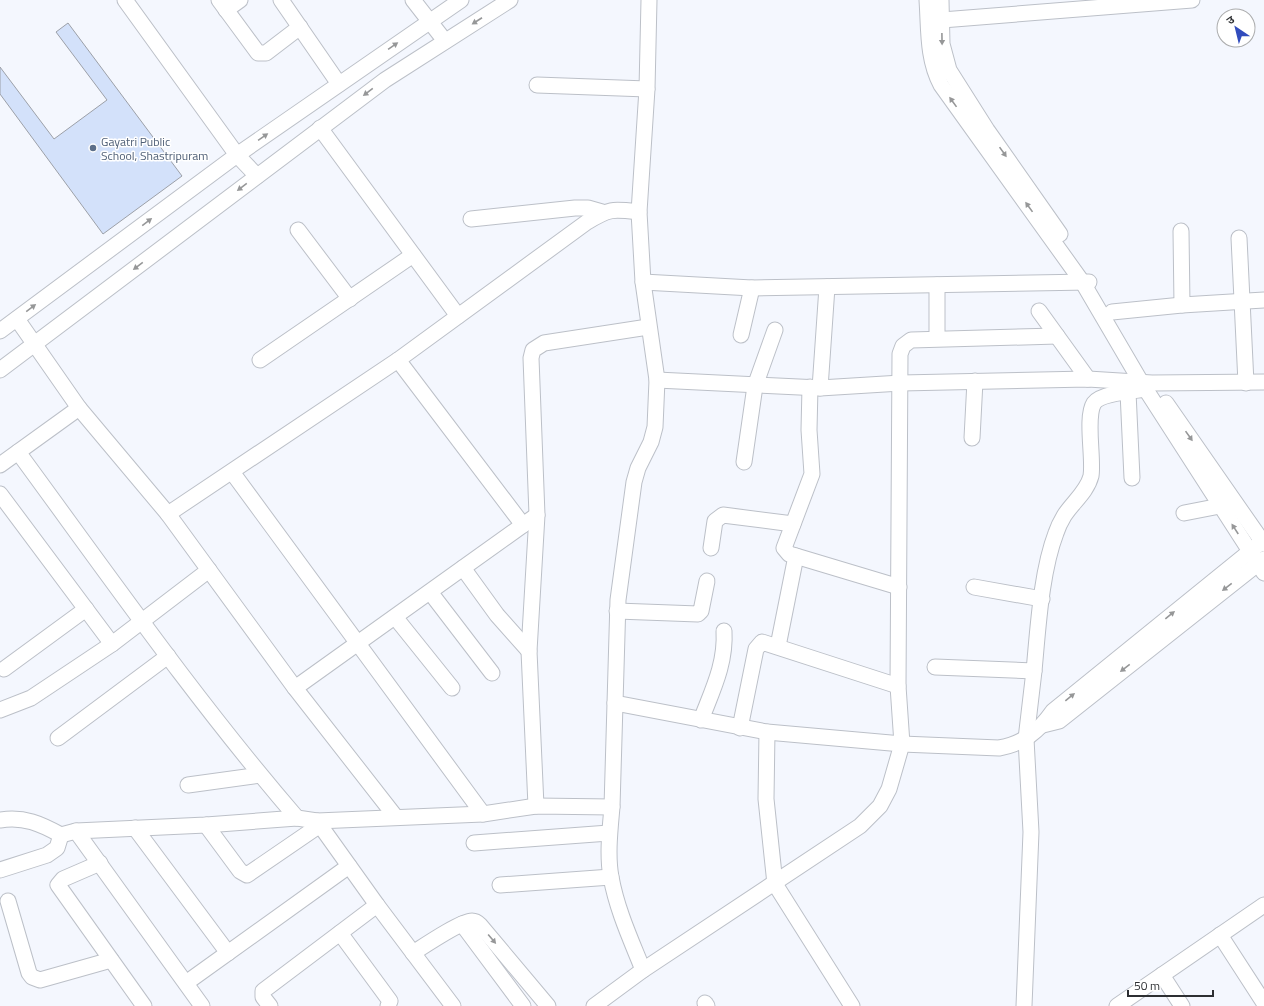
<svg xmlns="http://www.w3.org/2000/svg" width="1264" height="1006" font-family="'Titillium Web','Noto Sans Devanagari',sans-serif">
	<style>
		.building { fill: #d3e1fa; stroke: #9ca0a8 }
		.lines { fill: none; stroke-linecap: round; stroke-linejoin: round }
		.minor-casing { stroke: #bcc0c8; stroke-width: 17 }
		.minor { stroke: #fff; stroke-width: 15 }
		.oneway { fill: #969798 }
		.service-dot { fill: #5c6f8a; stroke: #fff; stroke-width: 1.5 }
		.labels { text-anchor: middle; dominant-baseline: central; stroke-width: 3; stroke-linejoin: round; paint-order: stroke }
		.service-label { font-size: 12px; fill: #4e5e75; stroke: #fff; text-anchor: start }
	</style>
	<rect width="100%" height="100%" fill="#f4f7fe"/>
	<polygon class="building" points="68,23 182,176 103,234 0,94 0,67 54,139 107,100 56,32"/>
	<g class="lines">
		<g class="minor-casing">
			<g id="minor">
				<polyline points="125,0 237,155 257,176"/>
				<polyline points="219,0 258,53 266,53 300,27"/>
				<polyline points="281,0 339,84"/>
				<polyline points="413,0 445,41"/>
				<path d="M927,0c2,29 0,59 14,85l142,198 58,99 123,191"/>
				<polyline points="941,0 942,44 949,70 987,130 1060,234"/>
				<polyline points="226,10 240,0"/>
				<polyline points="942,20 1192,0"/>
				<polyline points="537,85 647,89"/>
				<polyline points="320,128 458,316"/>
				<polyline points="471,219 575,208 588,208 602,212"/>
				<polyline points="298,230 350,299"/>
				<polyline points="1181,231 1182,305"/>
				<polyline points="1239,238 1246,383"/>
				<polyline points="643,282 752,288 1089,282"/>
				<polyline points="937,285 937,338"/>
				<polyline points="1039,311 1088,379"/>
				<polyline points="1112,312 1182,305 1264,300"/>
				<polyline points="17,319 79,408 168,514 295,688 395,816"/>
				<polyline points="0,331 237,155 461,0"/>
				<polyline points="741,335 752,288"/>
				<polyline points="260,360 413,255"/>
				<polyline points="398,360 523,525"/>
				<polyline points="0,370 385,80 510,0"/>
				<polyline points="657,380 820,388 901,383 1088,379 1152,383 1264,382"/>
				<polyline points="810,387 809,430 812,474 784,548 789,554 899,587"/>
				<polyline points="820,388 827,287"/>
				<polyline points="1128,392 1132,478"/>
				<polyline points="1166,403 1264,544"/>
				<polyline points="972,438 975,381"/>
				<path d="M18,452c91,124 179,250 279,366"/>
				<polyline points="744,462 755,386 775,330"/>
				<polyline points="0,465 79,408"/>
				<polyline points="232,472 483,814"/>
				<polyline points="0,494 112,644"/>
				<polyline points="1184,513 1220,506"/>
				<path d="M168,514l230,-154 189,-138c23,-14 26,-13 52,-10"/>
				<polyline points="711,548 715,521 723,515 793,524"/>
				<polyline points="463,568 497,615 529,651"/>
				<polyline points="974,587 1042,599"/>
				<polyline points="430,592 492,673"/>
				<polyline points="617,611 698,614 701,611 707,581"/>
				<polyline points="395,617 452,688"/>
				<polyline points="778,646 796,556"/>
				<path d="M935,667l99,4c4,-42 7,-99 22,-138 2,-6 5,-12 8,-17 8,-13 23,-24 27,-40 3,-17 -6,-59 3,-73 7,-10 40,-12 52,-14"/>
				<polyline points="4,669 86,609"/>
				<polyline points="295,688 537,515"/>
				<path d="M615,703l152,29 135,12 97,4c24,-4 40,-17 54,-37l211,-171"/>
				<polyline points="0,710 31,698 112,644 209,570"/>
				<path d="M701,720c11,-29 25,-56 23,-89"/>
				<polyline points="1043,725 1059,721 1264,559"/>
				<polyline points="740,728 756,649 762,642 898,686"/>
				<polyline points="767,732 766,799 775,884 852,1006"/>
				<polyline points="58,738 168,656"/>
				<polyline points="188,785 260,775"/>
				<polyline points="536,806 529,651 537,515 531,358 533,350 544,343 648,327"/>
				<path d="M0,820c24,-4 41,4 61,15l15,-4 130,-6 91,-7 20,3 166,-7 53,-8 76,1"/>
				<polyline points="317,821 377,905 453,1006"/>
				<polyline points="206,825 240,871 247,875 320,825"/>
				<polyline points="135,828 228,953"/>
				<polyline points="76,831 202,1006"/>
				<polyline points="474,843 609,833"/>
				<polyline points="100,863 63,879 58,885 144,1006"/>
				<polyline points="0,870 47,855 57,848 61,835"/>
				<polyline points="500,885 611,877"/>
				<polyline points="8,901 29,973 32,977 40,980 111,960"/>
				<polyline points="462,924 523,1006"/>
				<polyline points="340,933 390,1001 388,1006"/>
				<polyline points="1220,935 1264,1003"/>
				<path d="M413,953c11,-7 48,-32 59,-32 3,0 6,2 8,4l68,81"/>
				<path d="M643,970c-12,-30 -26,-60 -32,-93 -4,-22 -1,-47 1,-70l6,-207 16,-118 4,-14 13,-26 4,-15 2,-47 -14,-98 -4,-70 8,-123 2,-89"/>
				<polyline points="1162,975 1182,1006"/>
				<polyline points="186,983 349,866"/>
				<polyline points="705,1003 707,1006"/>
				<polyline points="270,1006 263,997 263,991 377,905"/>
				<polyline points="594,1006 643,970 860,826 880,806 889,789 902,744 898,686 900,354 903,346 911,340 1057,336"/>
				<polyline points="1024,1006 1031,832 1026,739 1034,671"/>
				<polyline points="1117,1006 1264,905"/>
			</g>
		</g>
		<use href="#minor" class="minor"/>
	</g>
	<defs><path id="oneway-solid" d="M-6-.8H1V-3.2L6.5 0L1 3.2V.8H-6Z"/></defs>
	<g class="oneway">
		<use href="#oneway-solid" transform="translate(477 21) rotate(147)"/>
		<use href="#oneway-solid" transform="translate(942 39) rotate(89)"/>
		<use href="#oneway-solid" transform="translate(393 46) rotate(-35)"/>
		<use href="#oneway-solid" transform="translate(368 92) rotate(143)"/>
		<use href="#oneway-solid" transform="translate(953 102) rotate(-126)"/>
		<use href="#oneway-solid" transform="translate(263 137) rotate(-35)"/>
		<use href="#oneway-solid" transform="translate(1003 152) rotate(55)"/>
		<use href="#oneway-solid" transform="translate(242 187) rotate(143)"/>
		<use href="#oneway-solid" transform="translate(1029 207) rotate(-126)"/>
		<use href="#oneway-solid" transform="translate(147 222) rotate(-37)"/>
		<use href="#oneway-solid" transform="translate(138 266) rotate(143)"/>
		<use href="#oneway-solid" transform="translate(31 308) rotate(-37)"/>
		<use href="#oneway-solid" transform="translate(1189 436) rotate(55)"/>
		<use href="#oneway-solid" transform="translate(1235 529) rotate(-123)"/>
		<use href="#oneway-solid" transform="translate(1227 587) rotate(142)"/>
		<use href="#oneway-solid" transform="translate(1170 615) rotate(-39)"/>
		<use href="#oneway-solid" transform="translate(1125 668) rotate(142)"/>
		<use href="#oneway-solid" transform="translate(1070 697) rotate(-39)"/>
		<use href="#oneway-solid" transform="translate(492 939) rotate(50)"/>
	</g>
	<circle class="service-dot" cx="93" cy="148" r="4"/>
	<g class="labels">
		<g class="service-label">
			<text x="101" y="141">Gayatri Public<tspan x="101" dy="14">School, Shastripuram</tspan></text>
		</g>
	</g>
	<g transform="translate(1236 28) rotate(325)"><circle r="19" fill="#ffffff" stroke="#abacad"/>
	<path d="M0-3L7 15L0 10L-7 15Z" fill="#314cbd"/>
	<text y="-6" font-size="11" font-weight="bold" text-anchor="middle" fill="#2d2f32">उ</text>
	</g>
	<path d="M1128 990v6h85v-6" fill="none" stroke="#2d2f32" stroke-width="2"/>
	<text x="1134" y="990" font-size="12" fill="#2d2f32" stroke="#ffffff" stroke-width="3" paint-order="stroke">50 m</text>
</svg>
